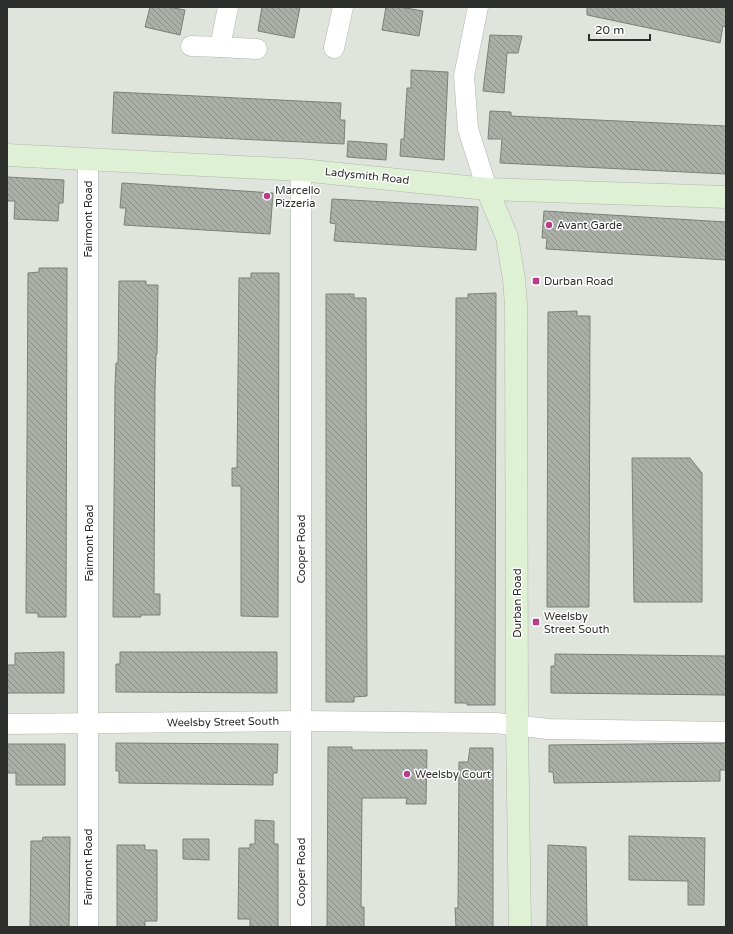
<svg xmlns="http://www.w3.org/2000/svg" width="733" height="934" font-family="'Varela Round',sans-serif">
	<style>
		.building { fill: url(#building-back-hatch); stroke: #7b8178 }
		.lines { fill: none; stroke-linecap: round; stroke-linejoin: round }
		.street-casing { stroke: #b0b6ad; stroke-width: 21 }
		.secondary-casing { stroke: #b0b6ad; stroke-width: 23 }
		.street { stroke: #fff; stroke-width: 20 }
		.secondary { stroke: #dff1d5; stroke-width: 22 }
		.poi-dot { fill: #ba3d8b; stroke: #fff; stroke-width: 1.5 }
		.labels { text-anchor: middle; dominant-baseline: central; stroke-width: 3; stroke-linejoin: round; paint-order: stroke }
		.street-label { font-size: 11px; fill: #2d2f2c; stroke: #fff }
		.poi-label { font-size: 11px; fill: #2d2f2c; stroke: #fff; text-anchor: start }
	</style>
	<defs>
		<pattern id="building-back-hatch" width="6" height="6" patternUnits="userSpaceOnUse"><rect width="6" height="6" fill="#aab0a8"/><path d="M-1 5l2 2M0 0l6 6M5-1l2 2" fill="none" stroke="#8b9089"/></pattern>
	</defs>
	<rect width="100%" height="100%" fill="#dfe5dc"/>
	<g class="building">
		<polygon points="150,7 168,7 185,10 180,35 145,27"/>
		<polygon points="262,7 300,7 294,38 258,31"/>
		<polygon points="386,7 400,7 423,11 419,36 382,30"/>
		<polygon points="587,7 726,7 726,27 723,26 720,43 587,15"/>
		<polygon points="490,35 522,36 518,53 507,53 504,93 483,91"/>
		<polygon points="411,70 448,72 444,160 400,156 401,139 404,139 407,88 411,88"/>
		<polygon points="114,92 341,103 340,120 345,120 344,144 112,133"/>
		<polygon points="490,111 511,112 511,116 726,126 726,174 500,163 502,139 488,139"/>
		<polygon points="348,141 387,144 386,160 347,157"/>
		<polygon points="7,177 64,180 63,203 59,203 58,221 14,219 15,201 7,201"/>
		<polygon points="122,183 273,193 270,234 124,225 126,208 120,208"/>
		<polygon points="332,199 478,207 476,250 334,241 336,224 330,223"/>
		<polygon points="544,211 726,222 726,260 546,249 547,238 542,238"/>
		<polygon points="39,268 67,268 66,617 38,617 38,613 26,613 28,273 39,272"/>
		<polygon points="251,273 279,273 278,617 241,616 241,486 232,486 232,468 237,468 239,278 251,278"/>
		<polygon points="119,281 146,281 146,285 158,285 157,354 156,354 155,389 154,594 160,594 160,615 141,615 141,617 113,617 115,386 116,363 118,363"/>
		<polygon points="496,293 495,705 467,705 467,703 455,703 456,298 468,298 468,294"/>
		<polygon points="326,294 354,294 354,298 366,298 367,696 354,697 354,702 326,702"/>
		<polygon points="577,311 577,316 590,316 589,607 547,607 548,312"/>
		<polygon points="632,458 690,458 702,473 702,602 634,602"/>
		<polygon points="64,652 64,693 7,693 7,665 15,665 15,653"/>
		<polygon points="120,652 277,652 277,693 116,692 116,664 120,664"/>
		<polygon points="555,654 726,656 726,695 551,693 551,666 555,666"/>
		<polygon points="116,743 278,744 277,773 273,773 273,785 119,783 119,771 116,771"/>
		<polygon points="726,743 726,770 720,770 720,781 554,783 553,772 549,772 549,745"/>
		<polygon points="7,744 65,744 65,785 16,785 16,773 7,773"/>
		<polygon points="328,747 352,747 352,750 427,750 426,804 406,804 407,798 362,798 361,907 364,907 364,927 327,927"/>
		<polygon points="470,748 493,748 493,927 456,927 455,908 458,908 459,762 468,762"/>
		<polygon points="255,820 274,821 274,844 278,844 278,927 250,927 250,919 238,919 239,848 250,848 250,844 255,844"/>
		<polygon points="629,836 705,838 704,905 688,905 688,881 629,880"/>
		<polygon points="43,837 70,837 69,927 30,927 31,841 42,841"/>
		<polygon points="183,839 209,839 209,860 183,859"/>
		<polygon points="117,845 145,845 145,850 157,850 157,921 145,921 145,927 117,927"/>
		<polygon points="548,845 586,847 587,927 547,927"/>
	</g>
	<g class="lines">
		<g class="street-casing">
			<g id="street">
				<polyline points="478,7 464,76 468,129 487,189"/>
				<polyline points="191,46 220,47 228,7"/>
				<polyline points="220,47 257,49"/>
				<polyline points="334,48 343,7"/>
				<polyline points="301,170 301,712 302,721 301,735 301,927"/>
				<polyline points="7,724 302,721 496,723 548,729 726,732"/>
				<polyline points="88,927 88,159"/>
			</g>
		</g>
		<g class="secondary-casing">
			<g id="secondary">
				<polyline points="7,155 301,170 487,189 726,197"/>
				<polyline points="487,189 507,237 514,279 516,305 517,725 520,927"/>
			</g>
		</g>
		<use href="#street" class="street"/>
		<use href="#secondary" class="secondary"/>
	</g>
	<g class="poi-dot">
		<circle cx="267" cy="196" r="4"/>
		<circle cx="549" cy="225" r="4"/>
		<rect x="532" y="277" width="8" height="8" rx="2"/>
		<rect x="532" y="618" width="8" height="8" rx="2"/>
		<circle cx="407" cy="774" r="4"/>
	</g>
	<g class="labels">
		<g class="street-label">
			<text transform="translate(367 176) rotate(6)">Ladysmith Road</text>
			<text transform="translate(88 219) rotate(-90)">Fairmont Road</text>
			<text transform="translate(89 543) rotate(-90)">Fairmont Road</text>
			<text transform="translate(301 549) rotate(-90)">Cooper Road</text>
			<text transform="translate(517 603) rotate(-90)">Durban Road</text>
			<text transform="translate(223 722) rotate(-1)">Weelsby Street South</text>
			<text transform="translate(88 867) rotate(-90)">Fairmont Road</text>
			<text transform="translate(301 872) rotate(-90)">Cooper Road</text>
		</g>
		<g class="poi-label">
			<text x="275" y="190">Marcello<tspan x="275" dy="13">Pizzeria</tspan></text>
			<text x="557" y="225">Avant Garde</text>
			<text x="544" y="281">Durban Road</text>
			<text x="544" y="616">Weelsby<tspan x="544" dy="13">Street South</tspan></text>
			<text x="415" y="774">Weelsby Court</text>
		</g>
	</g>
	<rect width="733" height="934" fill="none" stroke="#2d2f2c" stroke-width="16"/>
	<path d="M589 34v6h61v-6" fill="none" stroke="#2d2f2c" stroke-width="2"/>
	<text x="595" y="34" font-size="12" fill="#2d2f2c" stroke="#ffffff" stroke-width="3" paint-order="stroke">20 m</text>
</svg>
